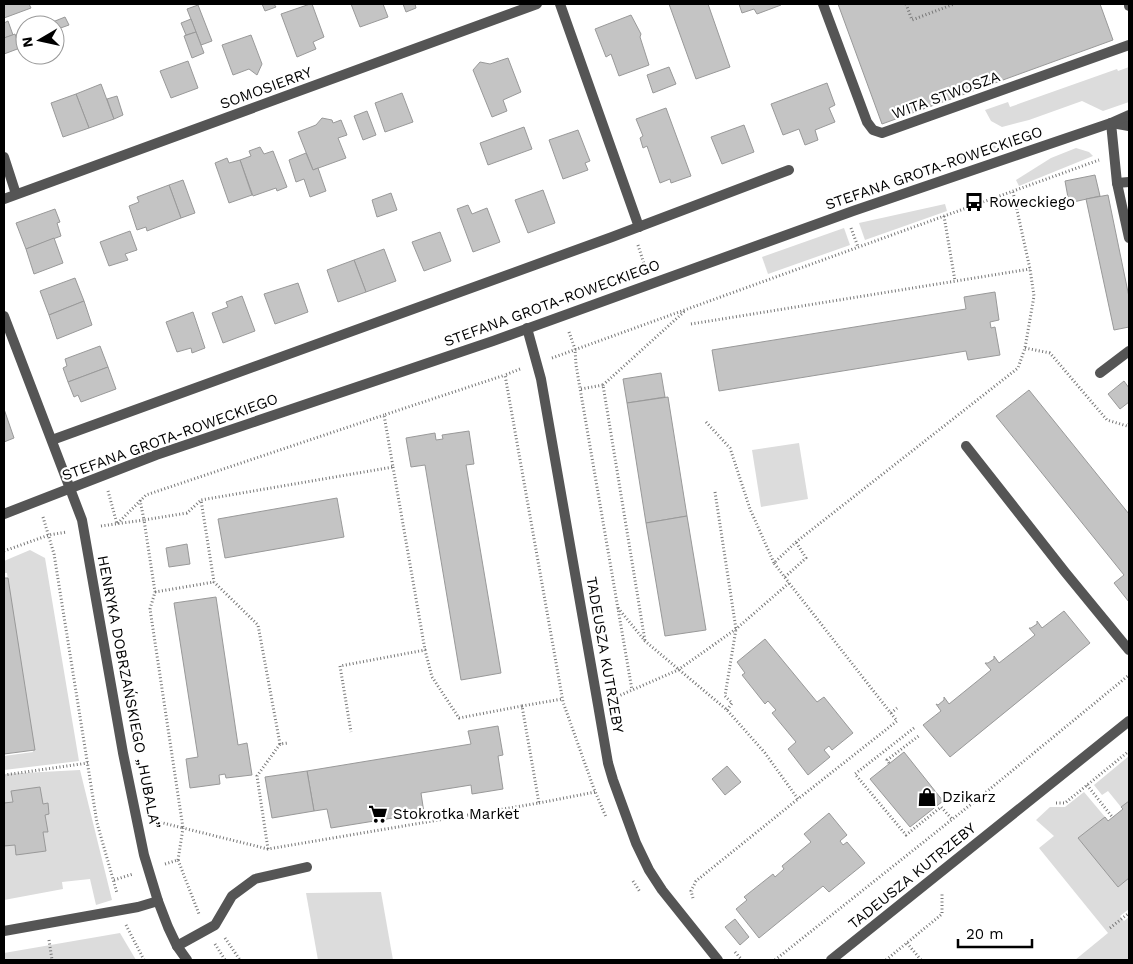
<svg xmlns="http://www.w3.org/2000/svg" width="1133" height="964" font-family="'Work Sans',sans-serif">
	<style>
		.green { fill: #dcdcdc }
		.building { fill: #c4c4c4; stroke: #999 }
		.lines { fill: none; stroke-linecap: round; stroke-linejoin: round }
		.path { stroke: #777; stroke-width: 3; stroke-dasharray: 1 2.5; stroke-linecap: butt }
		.lane { stroke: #555; stroke-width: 10 }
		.street { stroke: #555; stroke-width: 10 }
		.labels { text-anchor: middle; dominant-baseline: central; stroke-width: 4.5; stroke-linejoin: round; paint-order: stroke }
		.street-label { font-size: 15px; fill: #000; stroke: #fff }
		.poi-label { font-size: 15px; fill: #000; stroke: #fff; text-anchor: start }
	</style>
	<rect width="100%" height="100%" fill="#fff"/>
	<g class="green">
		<polygon points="1129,67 1129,102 1103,111 1082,101 1029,120 1002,127 991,121 985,110 1008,102 1010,107 1117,69 1118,71"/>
		<polygon points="1033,131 1034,134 1032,135 939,168 937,167 937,165"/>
		<polygon points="1076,148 1089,152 1093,156 1019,186 1016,180 1051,158"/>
		<polygon points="945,204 947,211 865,240 859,223"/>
		<polygon points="844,228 850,245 768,274 762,257"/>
		<polygon points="799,443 808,499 761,507 752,450"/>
		<polygon points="30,550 45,558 79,761 4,770 4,756 33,752 7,573 4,573 4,561"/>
		<polygon points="1129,756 1129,801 1121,807 1108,791 1102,795 1094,785"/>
		<polygon points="80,770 112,900 96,905 90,879 62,882 63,889 4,900 4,774"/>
		<polygon points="1084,792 1105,817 1079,838 1118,887 1129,878 1129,909 1120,916 1124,921 1129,917 1129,960 1075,960 1108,933 1039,848 1054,836 1036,820 1050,807 1065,807"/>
		<polygon points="381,892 393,960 318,960 306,893"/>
		<polygon points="120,933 136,960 4,960 4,953"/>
	</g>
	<g class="building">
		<polygon points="4,4 29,4 31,8 4,18"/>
		<polygon points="262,4 274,4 276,7 265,11"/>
		<polygon points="310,4 312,4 324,37 313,42 316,49 297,57 281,14"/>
		<polygon points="351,4 383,4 388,17 360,27"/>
		<polygon points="403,4 415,4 416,8 406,12"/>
		<polygon points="669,4 708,4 730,67 696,79"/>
		<polygon points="739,4 781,4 781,5 757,14 754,9 742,13"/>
		<polygon points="838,4 1100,4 1113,40 882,124"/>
		<polygon points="198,5 212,41 201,45 187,9"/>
		<polygon points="631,15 641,34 640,37 649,65 619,76 611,54 606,57 595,29"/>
		<polygon points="65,17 69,25 55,30 55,25 51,25 50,23"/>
		<polygon points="191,19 196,32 186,35 181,23"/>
		<polygon points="8,21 13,35 4,38 4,23"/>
		<polygon points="196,32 204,53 192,58 184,36"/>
		<polygon points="15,34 20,48 4,54 4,38"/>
		<polygon points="251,35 262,64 257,75 249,69 233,75 222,45"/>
		<polygon points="25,43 25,54 23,55 19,45"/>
		<polygon points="508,58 521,92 503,100 507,111 492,117 473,70 480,62 490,64"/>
		<polygon points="188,61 198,88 171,98 160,71"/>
		<polygon points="669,67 676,84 653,93 647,75"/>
		<polygon points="827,83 835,105 829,108 835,122 815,130 818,140 805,145 799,129 783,135 771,104"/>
		<polygon points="101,84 114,119 89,128 76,94"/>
		<polygon points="402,93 413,122 385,132 375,103"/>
		<polygon points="76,94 89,128 63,137 51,103"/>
		<polygon points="117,96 123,115 114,119 107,99"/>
		<polygon points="666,108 691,176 671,183 670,179 660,183 647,146 643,148 640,138 643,136 636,119"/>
		<polygon points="367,111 376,135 363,140 354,116"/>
		<polygon points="322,118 332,120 333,123 341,120 347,135 338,138 346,158 313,170 298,132 316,125"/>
		<polygon points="744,125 754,152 722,164 711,137"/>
		<polygon points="524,127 532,149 488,165 480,143"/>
		<polygon points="578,130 590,161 585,163 588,170 563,179 549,140"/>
		<polygon points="260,147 264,154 273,151 287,187 277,191 276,188 253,196 240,160 251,156 249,151"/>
		<polygon points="306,153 313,170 318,168 326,191 310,197 304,179 296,182 289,160"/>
		<polygon points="227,158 229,163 240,160 252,195 229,203 215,163"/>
		<polygon points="1095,175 1100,196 1069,203 1065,181"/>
		<polygon points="183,180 195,213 181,218 169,185"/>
		<polygon points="169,185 181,218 147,231 146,227 137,230 129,206 139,202 137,197"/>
		<polygon points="543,190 555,223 528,233 515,200"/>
		<polygon points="391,193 397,210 377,217 372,200"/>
		<polygon points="1108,195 1129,297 1129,327 1114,330 1086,199"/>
		<polygon points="468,205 472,214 487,208 500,242 473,252 457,209"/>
		<polygon points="55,209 60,222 57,223 61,236 26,249 16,223"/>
		<polygon points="130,231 137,250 125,254 128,260 109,266 100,242"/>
		<polygon points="440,232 451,261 424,271 412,242"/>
		<polygon points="54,238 63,263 34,274 26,249"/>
		<polygon points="384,249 396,281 366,292 354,260"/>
		<polygon points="354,260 366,292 338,302 327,270"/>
		<polygon points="75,278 84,301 49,315 40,291"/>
		<polygon points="298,283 308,312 275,324 264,294"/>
		<polygon points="995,292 999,320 990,322 991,328 995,327 1000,355 968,360 966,351 719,391 712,350 966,309 964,297"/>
		<polygon points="242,296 255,331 223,343 212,313 228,307 226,302"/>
		<polygon points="84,301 92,325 57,339 49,315"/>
		<polygon points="193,312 205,348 192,353 191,348 177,352 166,322"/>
		<polygon points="100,346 108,367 68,382 63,368 67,366 65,359"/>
		<polygon points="108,367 116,389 81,402 78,395 74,397 68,382"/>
		<polygon points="661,373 665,397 627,403 623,379"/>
		<polygon points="1124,381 1129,388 1129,402 1120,409 1108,394"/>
		<polygon points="1029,390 1129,514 1129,602 1114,583 1124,575 996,416"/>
		<polygon points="668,397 687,516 646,523 627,403"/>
		<polygon points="4,409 14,438 4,442"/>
		<polygon points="469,431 474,464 466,465 501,673 461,680 425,465 411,467 406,438 435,433 436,440 443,439 442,435"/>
		<polygon points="337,498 344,537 225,558 218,519"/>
		<polygon points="687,516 706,630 665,636 646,523"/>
		<polygon points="187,544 190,564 169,567 166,548"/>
		<polygon points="4,578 8,578 35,750 4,754"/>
		<polygon points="216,597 238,745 247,743 252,775 226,778 225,774 219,775 220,784 190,788 186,759 198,757 174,603"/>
		<polygon points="1064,611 1090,643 950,757 923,725 941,711 936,704 938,705 944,700 944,697 949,704 991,670 985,663 988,663 994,659 994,656 999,663 1035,635 1029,628 1031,628 1037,624 1037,621 1042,628"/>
		<polygon points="765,639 817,702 824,697 853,733 832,750 829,746 824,750 830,757 808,775 788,749 796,742 772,713 776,710 768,701 765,704 742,675 745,673 737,662"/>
		<polygon points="498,726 503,755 498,756 503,789 472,794 471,785 421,793 424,813 331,828 327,809 314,811 307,771 471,744 468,731"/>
		<polygon points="904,752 943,801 910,827 870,779"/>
		<polygon points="727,766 741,782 725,795 712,779"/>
		<polygon points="307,771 314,811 272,818 265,777"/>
		<polygon points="40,787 43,804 48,803 49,814 45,815 48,832 43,832 46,851 16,855 15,845 4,846 4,803 13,802 11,791"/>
		<polygon points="1129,801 1129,878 1118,887 1078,838 1105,817 1108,821 1123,809 1121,807"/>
		<polygon points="829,813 847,835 840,841 843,845 847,842 865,863 829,892 823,886 759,938 736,909 747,900 744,897 773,874 775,877 784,869 782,866 811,842 804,834"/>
		<polygon points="735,919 749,937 740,945 725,927"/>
	</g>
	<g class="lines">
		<g class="path">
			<polyline points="906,4 912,20 954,4"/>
			<polyline points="944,216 955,281"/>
			<polyline points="851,228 858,247"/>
			<polyline points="638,245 645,267"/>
			<polyline points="691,324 1030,269"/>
			<polyline points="569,332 575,349 576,365 632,690"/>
			<polyline points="1025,348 1050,353 1107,420 1127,426 1129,424"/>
			<polyline points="552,358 1099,160"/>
			<polyline points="520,369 505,375 563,702 594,789 606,817"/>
			<polyline points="603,385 686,310"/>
			<polyline points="581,389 603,385 645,641"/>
			<polyline points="706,422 730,448 750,509 774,563"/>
			<polyline points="393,467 425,650"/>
			<polyline points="108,491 117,524 146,495 384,415"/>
			<polyline points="715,492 736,629 725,696 732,703 727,710"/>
			<polyline points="140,500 144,520 187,513 200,501"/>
			<polyline points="43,517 54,554 97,823 117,893"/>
			<polyline points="101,526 144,520 155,592 150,609 183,828 155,821"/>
			<polyline points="4,551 49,535 67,532"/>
			<polyline points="785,577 806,558 796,542"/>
			<polyline points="155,592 214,582"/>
			<polyline points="618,608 645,641 727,710 765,753 798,799 897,721 789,583"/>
			<polyline points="614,698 678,670 736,629 789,583 774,563 796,542 1018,368 1025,348 1034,296 1030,269 1013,192"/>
			<polyline points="522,706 562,699"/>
			<polyline points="891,713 897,708"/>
			<polyline points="914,728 855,774 906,835 941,807 952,819"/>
			<polyline points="280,744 258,625 214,582 201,500 393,467 384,415 505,375"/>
			<polyline points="889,763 887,760 920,735"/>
			<polyline points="4,775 88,763"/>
			<polyline points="1087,785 1113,818"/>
			<polyline points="539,803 595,792"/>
			<polyline points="1056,803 1065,803 1129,751"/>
			<polyline points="268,849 257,776 280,744 288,743"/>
			<polyline points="178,860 183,828 268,849 539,803 522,706 459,718 432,677 425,650 340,666 351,732"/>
			<polyline points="165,864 178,860 199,914"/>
			<polyline points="114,880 133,874"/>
			<polyline points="633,881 640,892"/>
			<polyline points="693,898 691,891 696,881 798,799"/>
			<polyline points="126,925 144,960"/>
			<polyline points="1110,928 1129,913"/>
			<polyline points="225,938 240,960"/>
			<polyline points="49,940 52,960"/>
			<polyline points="907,943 921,960"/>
			<polyline points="215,944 225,960"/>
			<polyline points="735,952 742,960"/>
			<polyline points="775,960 974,802 1129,675"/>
			<polyline points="886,960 942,914 942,893"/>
		</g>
		<polyline class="lane" points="177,946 215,925 232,896 255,879 307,867"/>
		<g class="street">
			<polyline points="560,4 639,227"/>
			<polyline points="823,4 867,122 873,130 882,133 1129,45"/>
			<polyline points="1129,4 1129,6"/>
			<polyline points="1111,123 1117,183 1129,238"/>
			<polyline points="1112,123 1129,126"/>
			<polyline points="4,157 16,194"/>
			<polyline points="1117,183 1129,182"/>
			<polyline points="4,199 537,4"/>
			<polyline points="4,316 82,520 123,753 144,855 158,901 168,927 177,946 187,960"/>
			<polyline points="527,328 541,379 598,705 608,763 613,780 636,843 649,870 662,890 718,960"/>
			<polyline points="1100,373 1129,351"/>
			<polyline points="52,440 612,237 789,170"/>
			<polyline points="966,446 1065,572 1129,650"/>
			<polyline points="4,514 156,455 493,341 853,211 1111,123 1129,115"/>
			<polyline points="4,931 138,907 158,901"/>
			<polyline points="831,960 1129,721"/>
		</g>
	</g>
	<defs>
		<g id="bus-bare" transform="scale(1.5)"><path d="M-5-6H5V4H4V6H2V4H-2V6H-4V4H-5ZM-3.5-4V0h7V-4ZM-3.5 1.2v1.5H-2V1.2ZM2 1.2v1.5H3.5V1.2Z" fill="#000" stroke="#fff" stroke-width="2.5" paint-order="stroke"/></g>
		<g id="shop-bare" transform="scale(1.5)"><path d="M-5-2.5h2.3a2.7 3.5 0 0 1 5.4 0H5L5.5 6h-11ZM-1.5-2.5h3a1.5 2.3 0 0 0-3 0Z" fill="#000" stroke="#fff" stroke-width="2.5" paint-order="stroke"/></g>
		<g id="supermarket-bare" transform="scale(1.5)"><path d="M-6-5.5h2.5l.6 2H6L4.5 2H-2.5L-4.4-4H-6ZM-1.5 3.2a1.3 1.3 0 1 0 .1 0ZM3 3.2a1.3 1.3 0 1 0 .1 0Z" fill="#000" stroke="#fff" stroke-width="2.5" paint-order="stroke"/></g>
	</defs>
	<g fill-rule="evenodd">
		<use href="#bus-bare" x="974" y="202"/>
		<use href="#shop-bare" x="927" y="797"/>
		<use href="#supermarket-bare" x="378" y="814"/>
	</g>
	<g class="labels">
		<g class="street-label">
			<text transform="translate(266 88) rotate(-20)">SOMOSIERRY</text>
			<text transform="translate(946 95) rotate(-20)">WITA STWOSZA</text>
			<text transform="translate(934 168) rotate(-19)">STEFANA GROTA-ROWECKIEGO</text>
			<text transform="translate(552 303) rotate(-20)">STEFANA GROTA-ROWECKIEGO</text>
			<text transform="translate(170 437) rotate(-20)">STEFANA GROTA-ROWECKIEGO</text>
			<text transform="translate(605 655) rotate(80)">TADEUSZA KUTRZEBY</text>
			<text transform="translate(129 692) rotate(79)">HENRYKA DOBRZAŃSKIEGO „HUBALA”</text>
			<text transform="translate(912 876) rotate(-39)">TADEUSZA KUTRZEBY</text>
		</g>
		<g class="poi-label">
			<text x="989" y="202">Roweckiego</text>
			<text x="942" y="797">Dzikarz</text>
			<text x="393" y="814">Stokrotka Market</text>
		</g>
	</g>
	<rect width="1133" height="964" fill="none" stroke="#000000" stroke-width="10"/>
	<g transform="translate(40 40) rotate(261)"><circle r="24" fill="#ffffff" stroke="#999999"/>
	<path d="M0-4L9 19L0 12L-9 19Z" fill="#000000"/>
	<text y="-8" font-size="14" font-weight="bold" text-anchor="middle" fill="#000000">N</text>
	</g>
	<path d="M958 939v8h74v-8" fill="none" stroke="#000000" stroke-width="2.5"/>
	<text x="966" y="939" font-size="15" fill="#000000" stroke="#ffffff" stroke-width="4" paint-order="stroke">20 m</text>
</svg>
